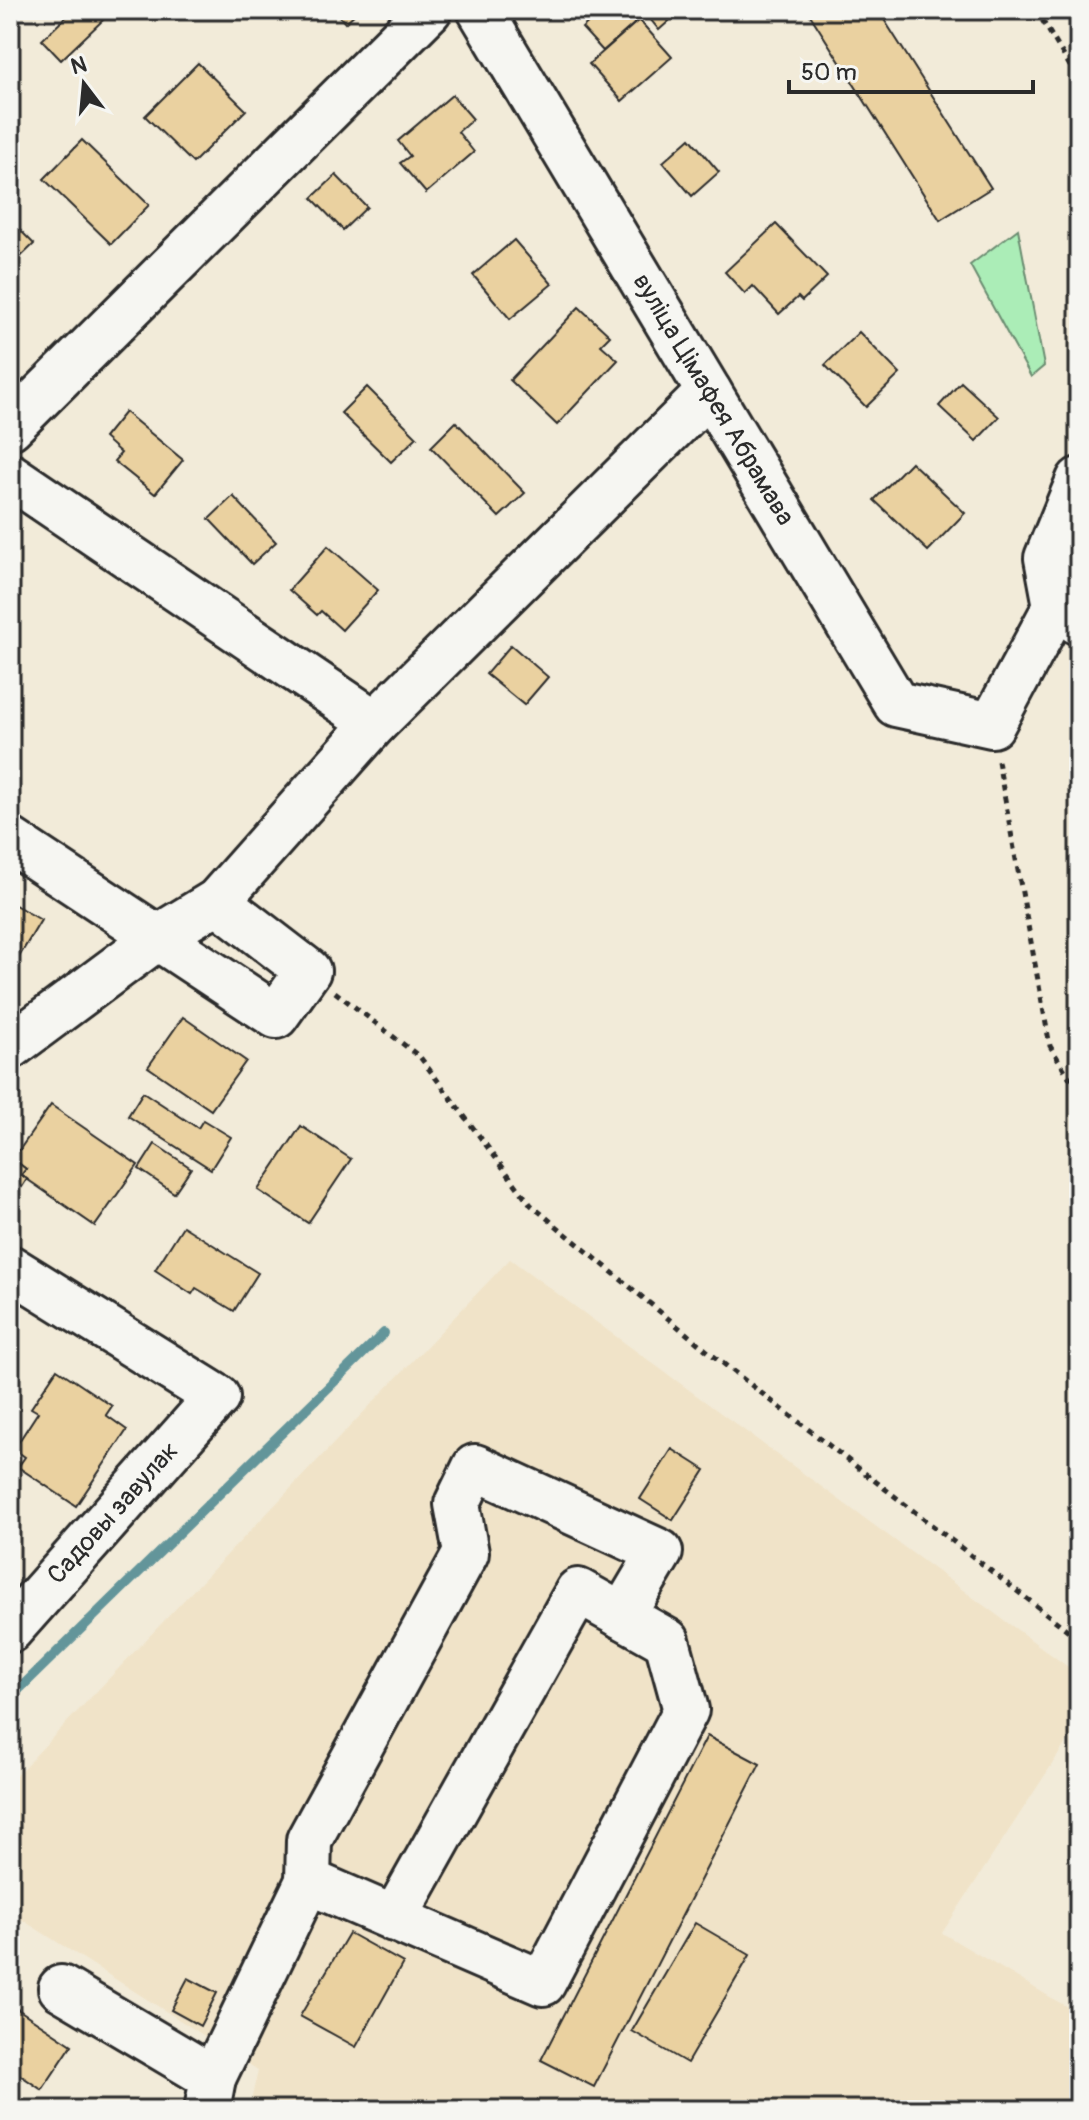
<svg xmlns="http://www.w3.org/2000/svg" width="1089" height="2120" font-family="Pangolin,sans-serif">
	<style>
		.built { fill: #f0e3c8 }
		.green { fill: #abedb7; stroke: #6b8c71; stroke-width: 2 }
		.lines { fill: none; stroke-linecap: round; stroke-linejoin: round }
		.stream { stroke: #64959a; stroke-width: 10 }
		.building { fill: #ead1a0; stroke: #2b2b2b; stroke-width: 2 }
		.minor-casing { stroke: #2b2b2b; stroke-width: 50 }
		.path { stroke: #2b2b2b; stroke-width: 5; stroke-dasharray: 6 6; stroke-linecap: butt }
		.minor { stroke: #f6f6f2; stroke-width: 44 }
		.labels { text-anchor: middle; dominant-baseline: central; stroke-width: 6; stroke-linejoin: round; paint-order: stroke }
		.street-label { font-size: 26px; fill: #2b2b2b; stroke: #f6f6f2 }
	</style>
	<rect width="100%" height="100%" fill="#f2ebd9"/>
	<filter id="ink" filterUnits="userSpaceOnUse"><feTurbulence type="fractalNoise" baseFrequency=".0125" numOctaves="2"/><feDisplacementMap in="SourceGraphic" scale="16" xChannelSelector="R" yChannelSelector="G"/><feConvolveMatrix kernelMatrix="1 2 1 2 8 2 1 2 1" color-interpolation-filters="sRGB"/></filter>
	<g filter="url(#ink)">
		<polygon class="built" points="510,1259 1079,1675 1079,1723 942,1933 1079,2014 1079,2110 249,2110 258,2070 10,1912 10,1782"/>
		<polygon class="green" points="1018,229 1044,366 1031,377 970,265"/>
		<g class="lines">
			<polyline class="stream" points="10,1698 384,1333"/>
		</g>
		<g class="building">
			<polygon points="59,10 93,10 103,20 61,60 42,40 66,17"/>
			<polygon points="334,10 359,10 345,23"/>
			<polygon points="602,10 623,10 635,23 603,51 582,28"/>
			<polygon points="643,10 675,10 678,13 659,30"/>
			<polygon points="807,10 878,10 991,188 940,220"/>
			<polygon points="639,20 672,57 622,101 589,64"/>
			<polygon points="198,63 246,110 193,163 145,116"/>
			<polygon points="452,95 473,119 458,132 474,152 426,193 400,163 410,156 398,141"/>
			<polygon points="690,138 719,172 692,196 663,162"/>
			<polygon points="82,140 149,205 111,244 44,179"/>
			<polygon points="336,175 367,207 343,230 312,198"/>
			<polygon points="10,220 34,244 10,267"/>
			<polygon points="776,224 827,277 802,301 798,297 779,314 753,286 745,294 725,272"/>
			<polygon points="514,240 552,284 510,319 473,275"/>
			<polygon points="579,307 610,336 601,345 618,360 557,425 510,380"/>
			<polygon points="859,332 900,374 866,407 825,365"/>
			<polygon points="961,382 999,417 976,441 939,406"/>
			<polygon points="367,387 417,437 391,462 341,413"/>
			<polygon points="125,412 183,460 155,494 114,461 121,453 104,438"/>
			<polygon points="456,422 525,493 499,517 431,447"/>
			<polygon points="911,462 965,513 928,551 874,500"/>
			<polygon points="233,496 276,542 252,564 209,519"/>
			<polygon points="328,546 378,590 342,630 321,611 317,615 289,590"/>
			<polygon points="511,645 548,677 524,705 486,674"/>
			<polygon points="10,902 41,920 10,972"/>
			<polygon points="183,1017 246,1061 211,1110 148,1067"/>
			<polygon points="143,1092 198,1128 203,1120 231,1137 211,1169 128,1116"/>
			<polygon points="51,1105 138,1165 95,1226 21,1175 26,1169 13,1159"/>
			<polygon points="301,1126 351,1159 308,1223 258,1190"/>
			<polygon points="155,1144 191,1168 174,1193 139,1169"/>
			<polygon points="13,1159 26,1169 21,1175 27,1179 22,1187 10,1179"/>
			<polygon points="183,1226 258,1273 234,1311 196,1288 192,1294 155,1270"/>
			<polygon points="57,1369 112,1406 106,1415 127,1430 76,1506 18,1467 25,1457 14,1449 38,1412 31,1408"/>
			<polygon points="672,1449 705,1470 673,1520 640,1499"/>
			<polygon points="707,1736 760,1764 594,2087 541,2060"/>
			<polygon points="695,1923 750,1955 687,2063 632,2031"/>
			<polygon points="349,1933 403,1963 356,2047 300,2016"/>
			<polygon points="188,1978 217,1993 200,2026 171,2010"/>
			<polygon points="10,2004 72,2045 42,2090 10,2068"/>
		</g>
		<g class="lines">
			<g class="minor-casing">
				<g id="minor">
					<path id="s1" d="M480,10l416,694 96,21 64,-119"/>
					<polyline points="10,427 429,10"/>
					<polyline points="10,476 375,723"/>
					<polyline points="1078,622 1056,606 1047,558 1079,480"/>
					<polyline points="10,840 276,1016 308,971 217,901"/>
					<polyline points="10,1047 158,937 217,901 375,723 709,392"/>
					<polyline points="10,1268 217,1397 10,1630"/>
					<polyline points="308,1881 309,1840 466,1553 457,1504 475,1467 660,1552 622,1616"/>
					<polyline points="61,1988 213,2078 207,2110"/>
					<polyline points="213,2078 308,1881 543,1983 686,1710 667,1641 578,1591 394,1919"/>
				</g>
			</g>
			<g class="path">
				<polyline points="1036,10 1079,81"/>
				<polyline points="998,761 1050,1046 1079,1093"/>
				<polyline points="335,992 420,1057 531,1205 711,1354 1079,1639"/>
			</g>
			<use href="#minor" class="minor"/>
		</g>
	</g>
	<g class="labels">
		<g class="street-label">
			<text stroke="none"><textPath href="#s1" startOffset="454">вуліца Цімафея Абрамава</textPath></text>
			<text transform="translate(113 1513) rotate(-48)">Садовы завулак</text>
		</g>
	</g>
	<rect width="1089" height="2120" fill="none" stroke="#f6f6f2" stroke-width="40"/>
	<rect x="20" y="20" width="1049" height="2080" fill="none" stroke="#2b2b2b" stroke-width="3" filter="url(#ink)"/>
	<g transform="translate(84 84) rotate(344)" stroke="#f6f6f2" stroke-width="6" paint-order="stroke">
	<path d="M0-6L14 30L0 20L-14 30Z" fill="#2b2b2b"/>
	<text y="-12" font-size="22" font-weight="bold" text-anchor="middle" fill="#2b2b2b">N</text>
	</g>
	<path d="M789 80v12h244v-12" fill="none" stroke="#2b2b2b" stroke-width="4"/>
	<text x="801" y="80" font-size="24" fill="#2b2b2b" stroke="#f6f6f2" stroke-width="6" paint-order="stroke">50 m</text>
</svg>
